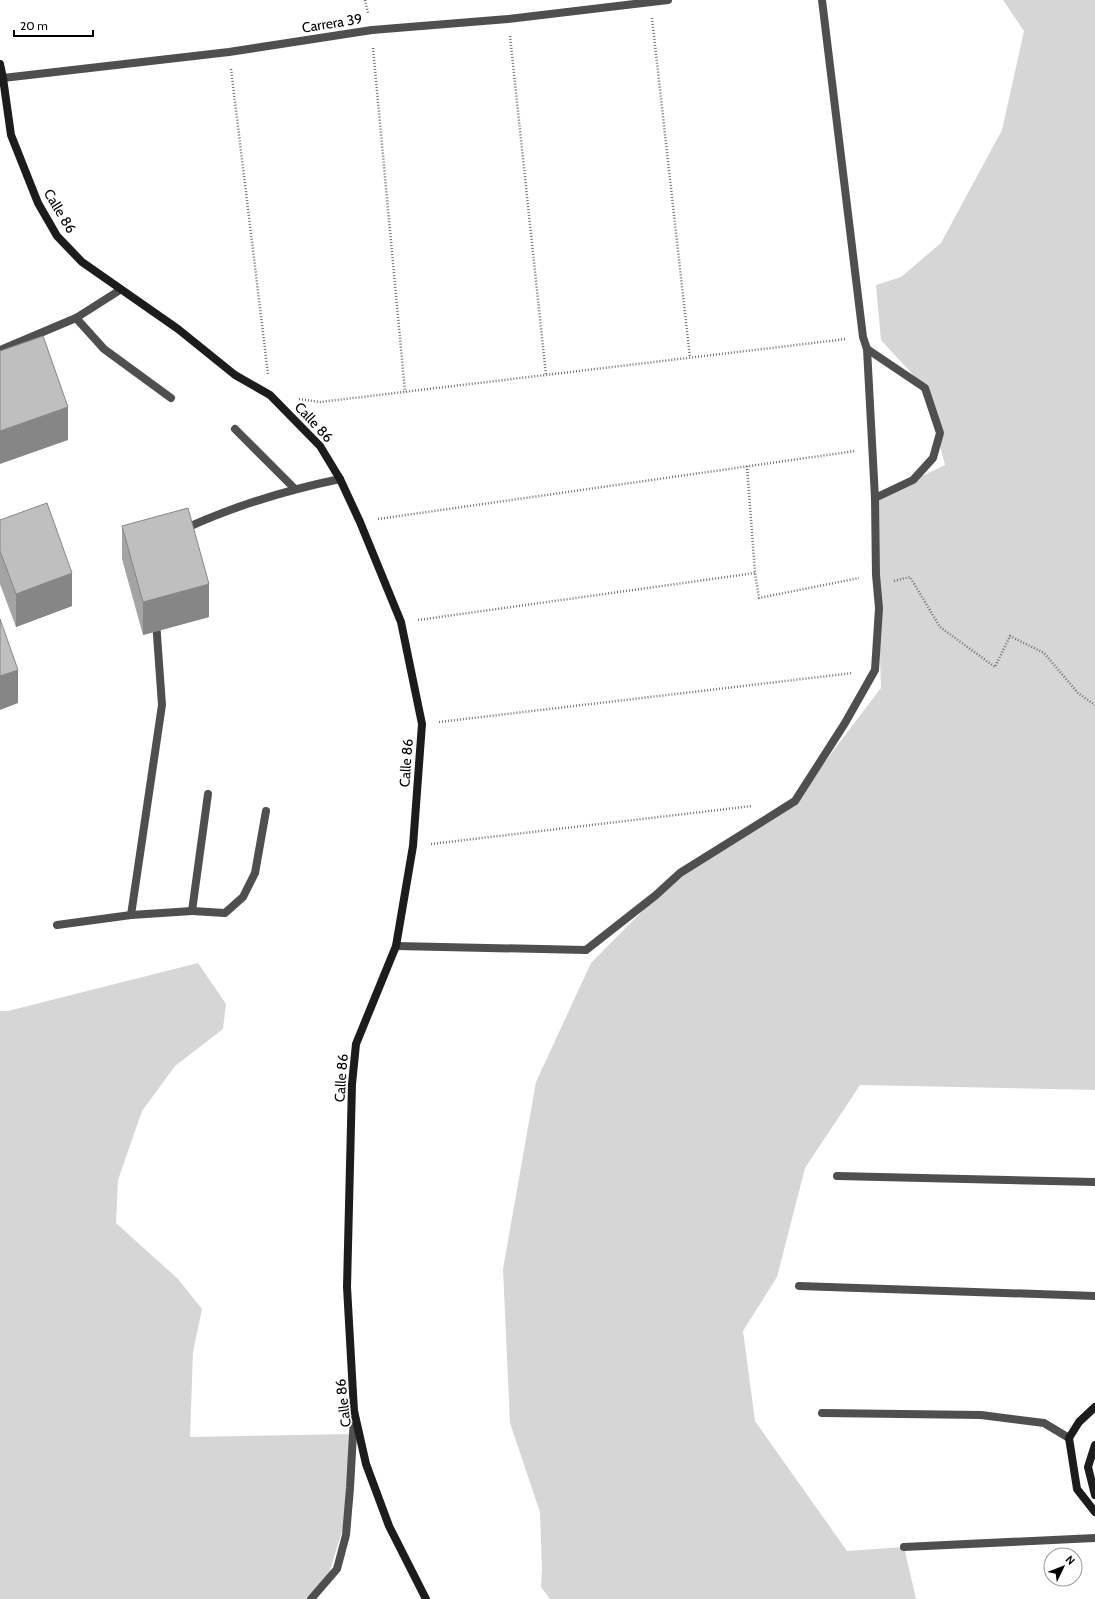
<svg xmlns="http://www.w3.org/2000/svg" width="1095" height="1599" font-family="Cabin,sans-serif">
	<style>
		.green { fill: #d6d6d6 }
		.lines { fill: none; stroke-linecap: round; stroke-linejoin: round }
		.path { stroke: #717171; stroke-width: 2.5; stroke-dasharray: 1 2; stroke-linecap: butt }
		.lane { stroke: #4f4f4f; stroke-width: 8 }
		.street { stroke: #4f4f4f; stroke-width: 8 }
		.secondary { stroke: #1c1c1c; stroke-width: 8 }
		.wall { fill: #a4a4a4 }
		.shaded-wall { fill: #868686 }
		.building { fill: #bfbfbf; stroke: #868686 }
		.labels { text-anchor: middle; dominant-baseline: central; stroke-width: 3.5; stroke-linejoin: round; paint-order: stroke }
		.street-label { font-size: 14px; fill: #000; stroke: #fff }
	</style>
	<rect width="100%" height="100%" fill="#fff"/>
	<g class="green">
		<polygon points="1003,0 1095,0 1095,1090 860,1085 805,1168 777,1277 743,1331 755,1421 847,1551 904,1547 916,1599 550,1599 541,1587 542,1569 540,1512 510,1423 503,1269 536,1082 591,963 680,873 795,801 881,688 875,498 945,465 925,388 881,340 876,285 901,277 941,243 1002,130 1024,31"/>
		<polygon points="198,963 226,1004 223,1029 175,1066 142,1111 118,1180 116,1223 178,1279 202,1309 193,1352 190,1437 353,1434 347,1515 327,1580 305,1599 0,1599 0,1011 8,1011"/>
	</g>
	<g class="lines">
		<g class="path">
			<polyline points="365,0 368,13"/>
			<polyline points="652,18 690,358"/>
			<polyline points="510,36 546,375"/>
			<polyline points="373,48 405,392"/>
			<polyline points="231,69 268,374"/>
			<polyline points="299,399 320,402 846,339"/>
			<polyline points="747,466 755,573 759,598 859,578"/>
			<polyline points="378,519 855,451"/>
			<polyline points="894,581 910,577 940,627 995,667 1010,636 1044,653 1078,693 1095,705"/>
			<polyline points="418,620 755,573"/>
			<polyline points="439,722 853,673"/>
			<polyline points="431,844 752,806"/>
		</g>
		<g class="lane">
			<polyline points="76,318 104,349 171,398"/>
			<polyline points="867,349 925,388 940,433 933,458 913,480 875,498"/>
			<polyline points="0,350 76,318 120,290"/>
			<polyline points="235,429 295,489"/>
			<path d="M184,529c50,-23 103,-39 156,-50"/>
			<polyline points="192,911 225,913 243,897 255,873 266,811"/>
			<polyline points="131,915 192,911 208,794"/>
			<polyline points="57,925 131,915 162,705 156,621"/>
		</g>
		<g class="street">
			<polyline points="3,78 229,52 372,30 508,19 668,0"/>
			<polyline points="396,946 586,950 656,895 680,873 795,801 845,723 875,670 879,608 876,575 875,498 867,349 863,337 822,0"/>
			<polyline points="837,1176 1095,1182"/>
			<polyline points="799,1286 1095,1296"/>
			<polyline points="822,1413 981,1415 1044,1423 1069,1438"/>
			<polyline points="904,1547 1095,1538"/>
			<polyline points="311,1599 337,1569 346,1535 350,1488 354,1416"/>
		</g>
		<g class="secondary">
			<polyline points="0,64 3,78 11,135 38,203 57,236 82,262 178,329 235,375 270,395 320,446 340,479 360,522 401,622 422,724 413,846 396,946 356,1044 352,1084 347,1287 354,1411 366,1464 389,1526 426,1599"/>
			<polyline points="1095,1407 1079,1422 1069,1438 1077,1489 1095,1512"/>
			<polyline points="1095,1445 1088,1467 1095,1495"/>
		</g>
	</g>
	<g class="wall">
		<polygon points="0,520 72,606 16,627 0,584"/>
		<polygon points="122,526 209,617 143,635 122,559"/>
	</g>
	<g class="shaded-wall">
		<polygon points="68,407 68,440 0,464 0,431"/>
		<polygon points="72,573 72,606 16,627 16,594"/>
		<polygon points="209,584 209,617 143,635 143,602"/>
		<polygon points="18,670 18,703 0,710 0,676"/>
	</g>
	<g class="building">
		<polygon points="43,336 68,407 0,431 0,351"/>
		<polygon points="47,503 72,573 16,594 0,551 0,520"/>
		<polygon points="188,508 209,584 143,602 122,526"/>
		<polygon points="0,619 18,670 0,676"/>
	</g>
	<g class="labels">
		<g class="street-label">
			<text transform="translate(332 23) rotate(-9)">Carrera 39</text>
			<text transform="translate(60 211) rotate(59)">Calle 86</text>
			<text transform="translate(314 422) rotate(47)">Calle 86</text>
			<text transform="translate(406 763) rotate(-86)">Calle 86</text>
			<text transform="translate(341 1078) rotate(-86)">Calle 86</text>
			<text transform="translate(343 1403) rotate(-97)">Calle 86</text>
		</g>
	</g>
	<g transform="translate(1063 1567) rotate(47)"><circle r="19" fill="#ffffff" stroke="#999999"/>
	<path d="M0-3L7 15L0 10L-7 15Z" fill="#000000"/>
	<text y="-6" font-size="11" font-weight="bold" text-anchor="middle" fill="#000000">N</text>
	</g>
	<path d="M14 30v6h79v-6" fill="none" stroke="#000000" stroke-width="2"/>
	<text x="20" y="30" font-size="12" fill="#000000" stroke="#ffffff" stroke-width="3" paint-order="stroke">20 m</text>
</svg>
